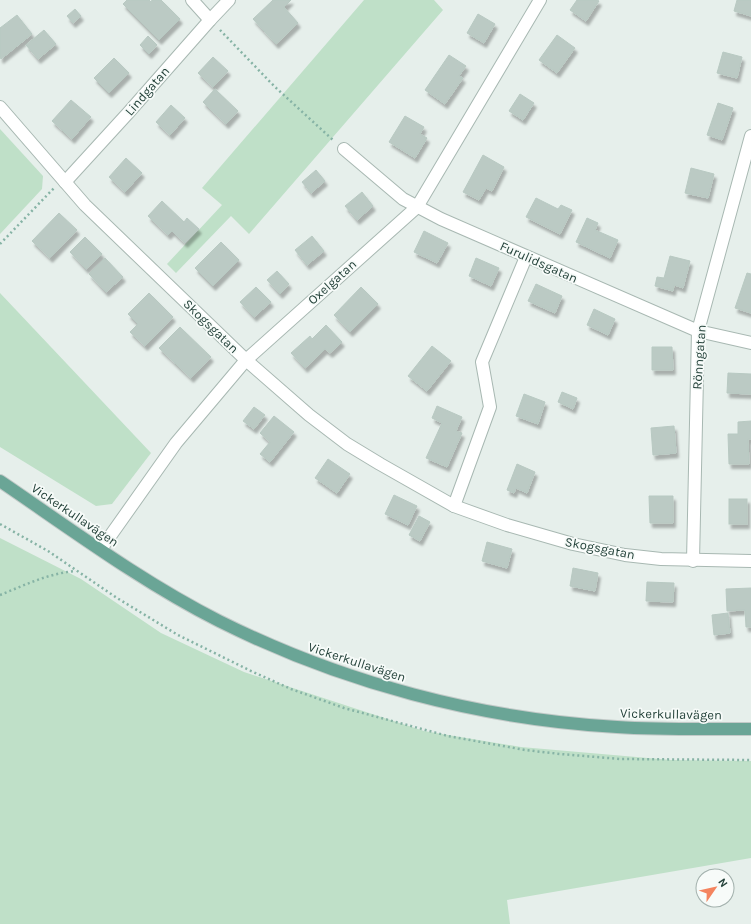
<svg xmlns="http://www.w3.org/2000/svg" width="751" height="924" font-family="Karla,sans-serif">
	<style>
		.green { fill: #bfe0c8 }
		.building { fill: #bbcac4; stroke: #b8c9c2; filter: url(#shadow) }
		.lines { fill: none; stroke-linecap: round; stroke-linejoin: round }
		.minor-casing { stroke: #a8b8b2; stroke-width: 14 }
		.major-casing { stroke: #c2cac8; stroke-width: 14 }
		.path { stroke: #86b3a5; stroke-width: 2.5; stroke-dasharray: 2 3; stroke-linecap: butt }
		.minor { stroke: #fff; stroke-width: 12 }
		.major { stroke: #6aa596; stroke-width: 12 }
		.labels { text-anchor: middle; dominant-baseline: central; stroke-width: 3.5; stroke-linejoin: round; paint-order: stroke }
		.street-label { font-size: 13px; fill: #24423a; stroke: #f7fbf9 }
	</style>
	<defs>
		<filter id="shadow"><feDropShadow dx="2.5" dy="4.5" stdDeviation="1" flood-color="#0004"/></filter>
	</defs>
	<rect width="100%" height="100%" fill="#e6efeb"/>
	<g class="green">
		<polygon points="364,0 434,0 443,10 249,234 231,216 176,273 167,264 222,205 202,188"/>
		<polygon points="0,129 43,176 42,189 0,234"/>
		<polygon points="0,293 151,453 112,504 96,506 0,447"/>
		<polygon points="0,538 81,579 161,633 244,672 424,731 521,747 671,760 751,761 751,858 507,900 510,924 0,924"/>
	</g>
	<g class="building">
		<polygon points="127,0 149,0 151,2 152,0 161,0 180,19 159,40 123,4"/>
		<polygon points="273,0 291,0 284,7 298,23 276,44 253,19"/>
		<polygon points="577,0 597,0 599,1 586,21 570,10"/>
		<polygon points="737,0 751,0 751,16 734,11"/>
		<polygon points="75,9 81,16 73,23 67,16"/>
		<polygon points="478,14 495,24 484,43 467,33"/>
		<polygon points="17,15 32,34 1,59 0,57 0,28"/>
		<polygon points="44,30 56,44 38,59 26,45"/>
		<polygon points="557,35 575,48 557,73 539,60"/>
		<polygon points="148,36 157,45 149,54 140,45"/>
		<polygon points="723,52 742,57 737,78 717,73"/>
		<polygon points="449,55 466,66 459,76 463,78 445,104 425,90"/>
		<polygon points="213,57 228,71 213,87 198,73"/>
		<polygon points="114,58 129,73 109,93 94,78"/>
		<polygon points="215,89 238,111 226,124 203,102"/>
		<polygon points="520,94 534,103 523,120 509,111"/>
		<polygon points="71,100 91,117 72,139 52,121"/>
		<polygon points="718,103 733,108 722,140 707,135"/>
		<polygon points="171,105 185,118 170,135 156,122"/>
		<polygon points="405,116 424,127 420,134 427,138 415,158 389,142"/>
		<polygon points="483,155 504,167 492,191 486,188 479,200 463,192"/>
		<polygon points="126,158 142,173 125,192 109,177"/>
		<polygon points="691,168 714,174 708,198 685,193"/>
		<polygon points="316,170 325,181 311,193 302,182"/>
		<polygon points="362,192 373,206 357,220 345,206"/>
		<polygon points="536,198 558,209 561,205 572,210 560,234 526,217"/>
		<polygon points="162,201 184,222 187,218 199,229 185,243 172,231 168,235 148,216"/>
		<polygon points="59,213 77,230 50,258 32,241"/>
		<polygon points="587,218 598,223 595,230 618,240 610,258 576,242"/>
		<polygon points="424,231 448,243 437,263 414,252"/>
		<polygon points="312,236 324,251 307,265 295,250"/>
		<polygon points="85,237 102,254 86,269 70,252"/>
		<polygon points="221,242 239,260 213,286 195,268"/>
		<polygon points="670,256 690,261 683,288 674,285 673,291 655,286 657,277 664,278"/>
		<polygon points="105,258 123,277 106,292 89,274"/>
		<polygon points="476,258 499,268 491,286 469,276"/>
		<polygon points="277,271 289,284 280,294 267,280"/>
		<polygon points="747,273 751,274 751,313 735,308"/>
		<polygon points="536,284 562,296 555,313 528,301"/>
		<polygon points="256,287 271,302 254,317 240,302"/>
		<polygon points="361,287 378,304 350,332 334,315"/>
		<polygon points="149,293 173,317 145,346 130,332 138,324 128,314"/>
		<polygon points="594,309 615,319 608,335 587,325"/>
		<polygon points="326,325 342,342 330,353 325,349 305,368 291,353 310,336 312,339"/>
		<polygon points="180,327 211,357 191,378 159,348"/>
		<polygon points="432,346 451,361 427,391 408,376"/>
		<polygon points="652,347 672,347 673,370 652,370"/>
		<polygon points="728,373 751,374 751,394 727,393"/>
		<polygon points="562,392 577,398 573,409 558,402"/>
		<polygon points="524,394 545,402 538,424 516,416"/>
		<polygon points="437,406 462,417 456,431 462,433 447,467 426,458 442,423 432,418"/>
		<polygon points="254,407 265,415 254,429 243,421"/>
		<polygon points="274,416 294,432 270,462 260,454 270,442 260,433"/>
		<polygon points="751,421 751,439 748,439 749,464 729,464 728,434 738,434 738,422"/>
		<polygon points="674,426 676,453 653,455 651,428"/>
		<polygon points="328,459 350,474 337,493 315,478"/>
		<polygon points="517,464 535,472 527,493 516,488 514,493 507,490"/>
		<polygon points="394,495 417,506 408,525 385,514"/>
		<polygon points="649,496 673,496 673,523 650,523"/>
		<rect x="729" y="499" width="18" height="25"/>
		<polygon points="419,516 430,522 420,541 409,535"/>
		<polygon points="487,542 512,549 507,568 482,561"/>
		<polygon points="573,568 598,573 595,591 570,586"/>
		<polygon points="647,582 674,583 673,602 646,601"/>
		<polygon points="751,588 751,627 746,627 745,610 727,611 726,589"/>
		<polygon points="728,613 730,633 714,635 712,615"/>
	</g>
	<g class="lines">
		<g class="minor-casing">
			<g id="minor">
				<polyline points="192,0 210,20"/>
				<polyline points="0,107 85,205 246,360 309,415 347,444 380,464 454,506 507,525 573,544 625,555 661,559 751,561"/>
				<polyline points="344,149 403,199 441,219 698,331 751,343"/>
				<polyline points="65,182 129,112 210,20 229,0"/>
				<polyline points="454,506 490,407 482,362 526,257"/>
				<polyline points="101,549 176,443 246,360 417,207 540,0"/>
				<polyline points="693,561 698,331 751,136"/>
			</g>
		</g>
		<g class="major-casing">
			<path id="major" d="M0,481c72,49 142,101 219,140 124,62 260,98 398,106 44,3 89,2 134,2"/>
		</g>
		<g class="path">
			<polyline points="220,30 274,86 334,141"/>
			<polyline points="0,244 54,188"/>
			<polyline points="0,524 48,551 117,598 178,635 251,671 291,689 344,708 448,736 525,750 560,754 620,759 751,760"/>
			<path d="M0,595c25,-10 49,-22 76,-24"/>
		</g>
		<use href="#minor" class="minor"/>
		<use href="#major" class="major"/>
	</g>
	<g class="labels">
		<g class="street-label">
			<text transform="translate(147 91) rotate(-49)">Lindgatan</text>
			<text transform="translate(539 262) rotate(24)">Furulidsgatan</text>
			<text transform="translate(332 282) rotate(-42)">Oxelgatan</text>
			<text transform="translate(211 326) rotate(44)">Skogsgatan</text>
			<text transform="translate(699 357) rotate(-86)">Rönngatan</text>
			<text transform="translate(75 515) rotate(34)">Vickerkullavägen</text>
			<text transform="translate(600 548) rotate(11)">Skogsgatan</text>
			<text transform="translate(357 662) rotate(18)">Vickerkullavägen</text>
			<text transform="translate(671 714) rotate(1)">Vickerkullavägen</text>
		</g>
	</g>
	<g transform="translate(715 888) rotate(56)"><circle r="19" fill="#f7fbf9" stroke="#a3b1ad"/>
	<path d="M0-3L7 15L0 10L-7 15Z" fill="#f4845f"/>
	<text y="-6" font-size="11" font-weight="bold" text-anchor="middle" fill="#24423a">N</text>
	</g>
</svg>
